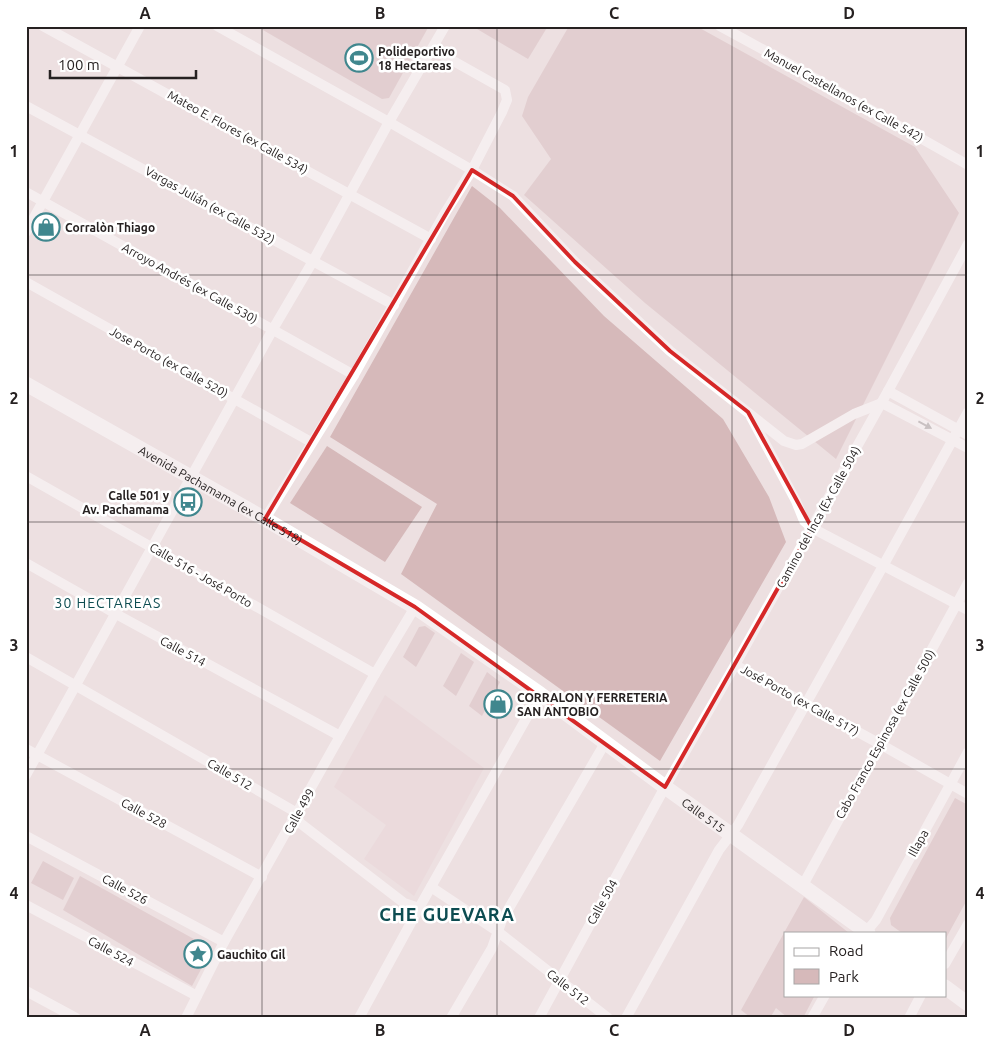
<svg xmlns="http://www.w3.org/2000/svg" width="994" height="1044" font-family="Ubuntu,sans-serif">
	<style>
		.built { fill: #e9d3d4 }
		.green { fill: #d6b9ba }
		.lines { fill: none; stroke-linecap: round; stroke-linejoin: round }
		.street { stroke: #fff; stroke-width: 10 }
		.secondary { stroke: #fff; stroke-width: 15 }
		.oneway { fill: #9d9b9b }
		.marked { fill: none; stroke: #d62828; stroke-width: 4; stroke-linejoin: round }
		.grid { fill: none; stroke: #262121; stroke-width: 1; stroke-opacity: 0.55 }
		.labels { text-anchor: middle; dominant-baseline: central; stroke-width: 5; stroke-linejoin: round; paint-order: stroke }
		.poi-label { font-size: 12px; font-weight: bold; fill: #262121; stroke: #fff; text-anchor: start }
		.street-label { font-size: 12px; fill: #262121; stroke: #fff }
		.neighbourhood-label { font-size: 14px; letter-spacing: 1px; fill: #0d4c51; stroke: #fff }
		.district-label { font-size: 18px; font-weight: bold; letter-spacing: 1px; fill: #0d4c51; stroke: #fff }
		.neatline { fill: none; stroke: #262121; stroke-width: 2 }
		.grid-label { font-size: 16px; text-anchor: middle; font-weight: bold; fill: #262121 }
	</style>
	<rect width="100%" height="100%" fill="#ede0e1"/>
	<polygon class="built" points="385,695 484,768 414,896 364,859 386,825 334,787"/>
	<g class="green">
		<polygon points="256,26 429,26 389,98 382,99"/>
		<polygon points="472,26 548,26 528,59"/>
		<polygon points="569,26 696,26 915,147 959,213 836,459 645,303 524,195 551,159 522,116 528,97"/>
		<polygon points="472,186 500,208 604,316 723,419 769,497 786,542 660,761 401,574 437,504 330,437"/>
		<polygon points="327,446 422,507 385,562 290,503"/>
		<polygon points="425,626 435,633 416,667 403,657 419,627"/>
		<polygon points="461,653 474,662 456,696 443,686"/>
		<polygon points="487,672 500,682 482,716 469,706"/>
		<polygon points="955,798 968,805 968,898 945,940 945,933 902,933 891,925 890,918"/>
		<polygon points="43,861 74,878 63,900 31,883"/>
		<polygon points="80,876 212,949 192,986 63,910"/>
		<polygon points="804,897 849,933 785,933 785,995 815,995 803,1018 788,1018 776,1008 770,1018 751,1018 741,1010"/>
	</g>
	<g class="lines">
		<g class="street">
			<polyline points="43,26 431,239"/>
			<polyline points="217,26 389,122 472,170 513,196 575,262 670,351 784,441 796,445 802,444 854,414 882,403 968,448"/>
			<polyline points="720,26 802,71 968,165"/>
			<polyline points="26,106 394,305"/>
			<polyline points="26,192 354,375"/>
			<polyline points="26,232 140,26"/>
			<polyline points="26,282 311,442"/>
			<polyline points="888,391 968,435"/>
			<polyline points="751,417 796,501 804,521 812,528 968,610"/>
			<polyline points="26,476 375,674"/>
			<polyline points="265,519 354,375 445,213 472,170 502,112 507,100 505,90 432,49"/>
			<polyline points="26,563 116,614 340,736"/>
			<polyline points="26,657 292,810 297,814 300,823 404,903 419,908"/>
			<polyline points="735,665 880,744 968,794"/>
			<polyline points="26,749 262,877"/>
			<polyline points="26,775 273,329 313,261 389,122 445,26"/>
			<polyline points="26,836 224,942"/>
			<polyline points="803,885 968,583"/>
			<polyline points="431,887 497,931 608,1018"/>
			<polyline points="26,905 197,996"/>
			<polyline points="865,933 876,920 968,752"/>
			<polyline points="945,964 968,924"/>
			<polyline points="26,991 76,1018"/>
			<polyline points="186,1018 224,942 375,674 415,607"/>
			<polyline points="359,1018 419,908 540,694"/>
			<polyline points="451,1018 492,948 502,920 605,743"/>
			<polyline points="539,1018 665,787 735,665 888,391 968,244"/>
			<polyline points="626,1018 719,850 738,825 883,566 968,412"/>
			<polyline points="812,1018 825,995"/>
			<polyline points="909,1018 921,995"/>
		</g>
		<g class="secondary">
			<path id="s1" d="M26,384l239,135 150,88 125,87 125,93 203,146"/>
			<polyline points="945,987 968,1004"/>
		</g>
	</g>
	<defs><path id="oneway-solid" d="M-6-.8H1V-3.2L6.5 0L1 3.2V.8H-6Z" transform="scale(1.25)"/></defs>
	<use class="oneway" href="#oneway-solid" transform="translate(925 425) rotate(28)"/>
	<path d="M0 0H994V1044H0ZM472,170l41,26 62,66 95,89 78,61 64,116 -147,259 -250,-180 -150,-88z" fill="#ede0e1" fill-opacity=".55" fill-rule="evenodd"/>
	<path class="marked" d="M472,170l41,26 62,66 95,89 78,61 64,116 -147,259 -250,-180 -150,-88z"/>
	<path class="grid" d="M262,26v992M497,26v992M732,26v992M26,275h942M26,522h942M26,769h942"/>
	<defs>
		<g id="stadium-ring" transform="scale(1.4375)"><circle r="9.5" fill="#fff" stroke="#40878e" stroke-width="1.5"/><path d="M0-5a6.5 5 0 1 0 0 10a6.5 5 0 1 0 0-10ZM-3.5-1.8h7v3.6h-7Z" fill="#40878e"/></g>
		<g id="shop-ring" transform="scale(1.4375)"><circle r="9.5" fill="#fff" stroke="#40878e" stroke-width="1.5"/><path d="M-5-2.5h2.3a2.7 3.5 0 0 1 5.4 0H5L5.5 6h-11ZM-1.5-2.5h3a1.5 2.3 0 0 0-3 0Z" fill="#40878e"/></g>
		<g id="bus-ring" transform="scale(1.4375)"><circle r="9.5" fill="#fff" stroke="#40878e" stroke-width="1.5"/><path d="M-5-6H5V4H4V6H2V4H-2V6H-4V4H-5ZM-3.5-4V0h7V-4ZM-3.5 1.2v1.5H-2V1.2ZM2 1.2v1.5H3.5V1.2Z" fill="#40878e"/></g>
		<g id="sight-ring" transform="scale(1.4375)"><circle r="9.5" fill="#fff" stroke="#40878e" stroke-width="1.5"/><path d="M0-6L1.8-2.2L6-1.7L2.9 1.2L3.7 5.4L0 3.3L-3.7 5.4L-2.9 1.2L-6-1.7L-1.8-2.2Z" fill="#40878e"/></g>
	</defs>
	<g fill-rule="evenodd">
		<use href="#stadium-ring" x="359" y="58"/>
		<use href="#shop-ring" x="46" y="227"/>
		<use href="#bus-ring" x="188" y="502"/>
		<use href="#shop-ring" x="498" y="704"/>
		<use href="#sight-ring" x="198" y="954"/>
	</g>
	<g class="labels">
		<g class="poi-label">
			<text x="378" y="51">Polideportivo<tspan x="378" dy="14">18 Hectareas</tspan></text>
			<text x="65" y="227">Corralòn Thiago</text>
			<text x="169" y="495" text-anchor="end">Calle 501 y<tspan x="169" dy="14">Av. Pachamama</tspan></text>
			<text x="517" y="697">CORRALON Y FERRETERIA<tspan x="517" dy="14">SAN ANTOBIO</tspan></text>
			<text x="217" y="954">Gauchito Gil</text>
		</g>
		<g class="street-label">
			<text transform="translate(844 95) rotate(29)">Manuel Castellanos (ex Calle 542)</text>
			<text transform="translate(238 132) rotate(29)">Mateo E. Flores (ex Calle 534)</text>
			<text transform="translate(210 205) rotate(29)">Vargas Julián (ex Calle 532)</text>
			<text transform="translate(190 283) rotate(29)">Arroyo Andrés (ex Calle 530)</text>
			<text transform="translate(169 362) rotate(29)">Jose Porto (ex Calle 520)</text>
			<text stroke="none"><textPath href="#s1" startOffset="224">Avenida Pachamama (ex Calle 518)</textPath></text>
			<text transform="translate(818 517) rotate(-61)">Camino del Inca (Ex Calle 504)</text>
			<text transform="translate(201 575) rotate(30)">Calle 516 - José Porto</text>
			<text transform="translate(183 651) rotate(28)">Calle 514</text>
			<text transform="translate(800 700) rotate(29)">José Porto (ex Calle 517)</text>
			<text transform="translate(885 734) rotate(-61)">Cabo Franco Espinosa (ex Calle 500)</text>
			<text transform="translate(230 774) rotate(30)">Calle 512</text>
			<text transform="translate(299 811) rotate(-61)">Calle 499</text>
			<text transform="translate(144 813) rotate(28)">Calle 528</text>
			<text stroke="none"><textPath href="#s1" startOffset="804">Calle 515</textPath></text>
			<text transform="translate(918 843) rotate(-61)">Illapa</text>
			<text transform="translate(125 889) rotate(28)">Calle 526</text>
			<text transform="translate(602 902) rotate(-61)">Calle 504</text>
			<text transform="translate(111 951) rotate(28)">Calle 524</text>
			<text transform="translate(568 987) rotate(38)">Calle 512</text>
		</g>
		<g class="neighbourhood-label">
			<text x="108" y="603">30 HECTAREAS</text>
		</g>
		<g class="district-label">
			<text x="447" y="914">CHE GUEVARA</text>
		</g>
	</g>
	<rect width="994" height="1044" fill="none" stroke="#ffffff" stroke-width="55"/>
	<rect x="784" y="932" width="162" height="65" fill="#ffffff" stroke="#a8a6a6"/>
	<rect x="794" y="948" width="25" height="8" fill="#ffffff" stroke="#a8a6a6"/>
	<text x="829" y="956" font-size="15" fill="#262121">Road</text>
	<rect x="794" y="969" width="25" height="15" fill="#d6b9ba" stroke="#a8a6a6"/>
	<text x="829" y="982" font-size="15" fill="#262121">Park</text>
	<path d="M50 70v8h146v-8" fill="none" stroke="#262121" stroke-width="2.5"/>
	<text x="58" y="70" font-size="15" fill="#262121" stroke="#ffffff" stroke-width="4" paint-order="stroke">100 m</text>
	<rect x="28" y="28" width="938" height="988" class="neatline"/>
	<g class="grid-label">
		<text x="145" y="19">A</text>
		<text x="380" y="19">B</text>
		<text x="614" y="19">C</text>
		<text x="849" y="19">D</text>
		<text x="14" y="157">1</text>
		<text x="980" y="157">1</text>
		<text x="14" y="404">2</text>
		<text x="980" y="404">2</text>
		<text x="14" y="651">3</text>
		<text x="980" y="651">3</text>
		<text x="14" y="899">4</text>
		<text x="980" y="899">4</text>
		<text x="145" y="1036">A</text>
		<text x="380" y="1036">B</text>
		<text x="614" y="1036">C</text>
		<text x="849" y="1036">D</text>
	</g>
</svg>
